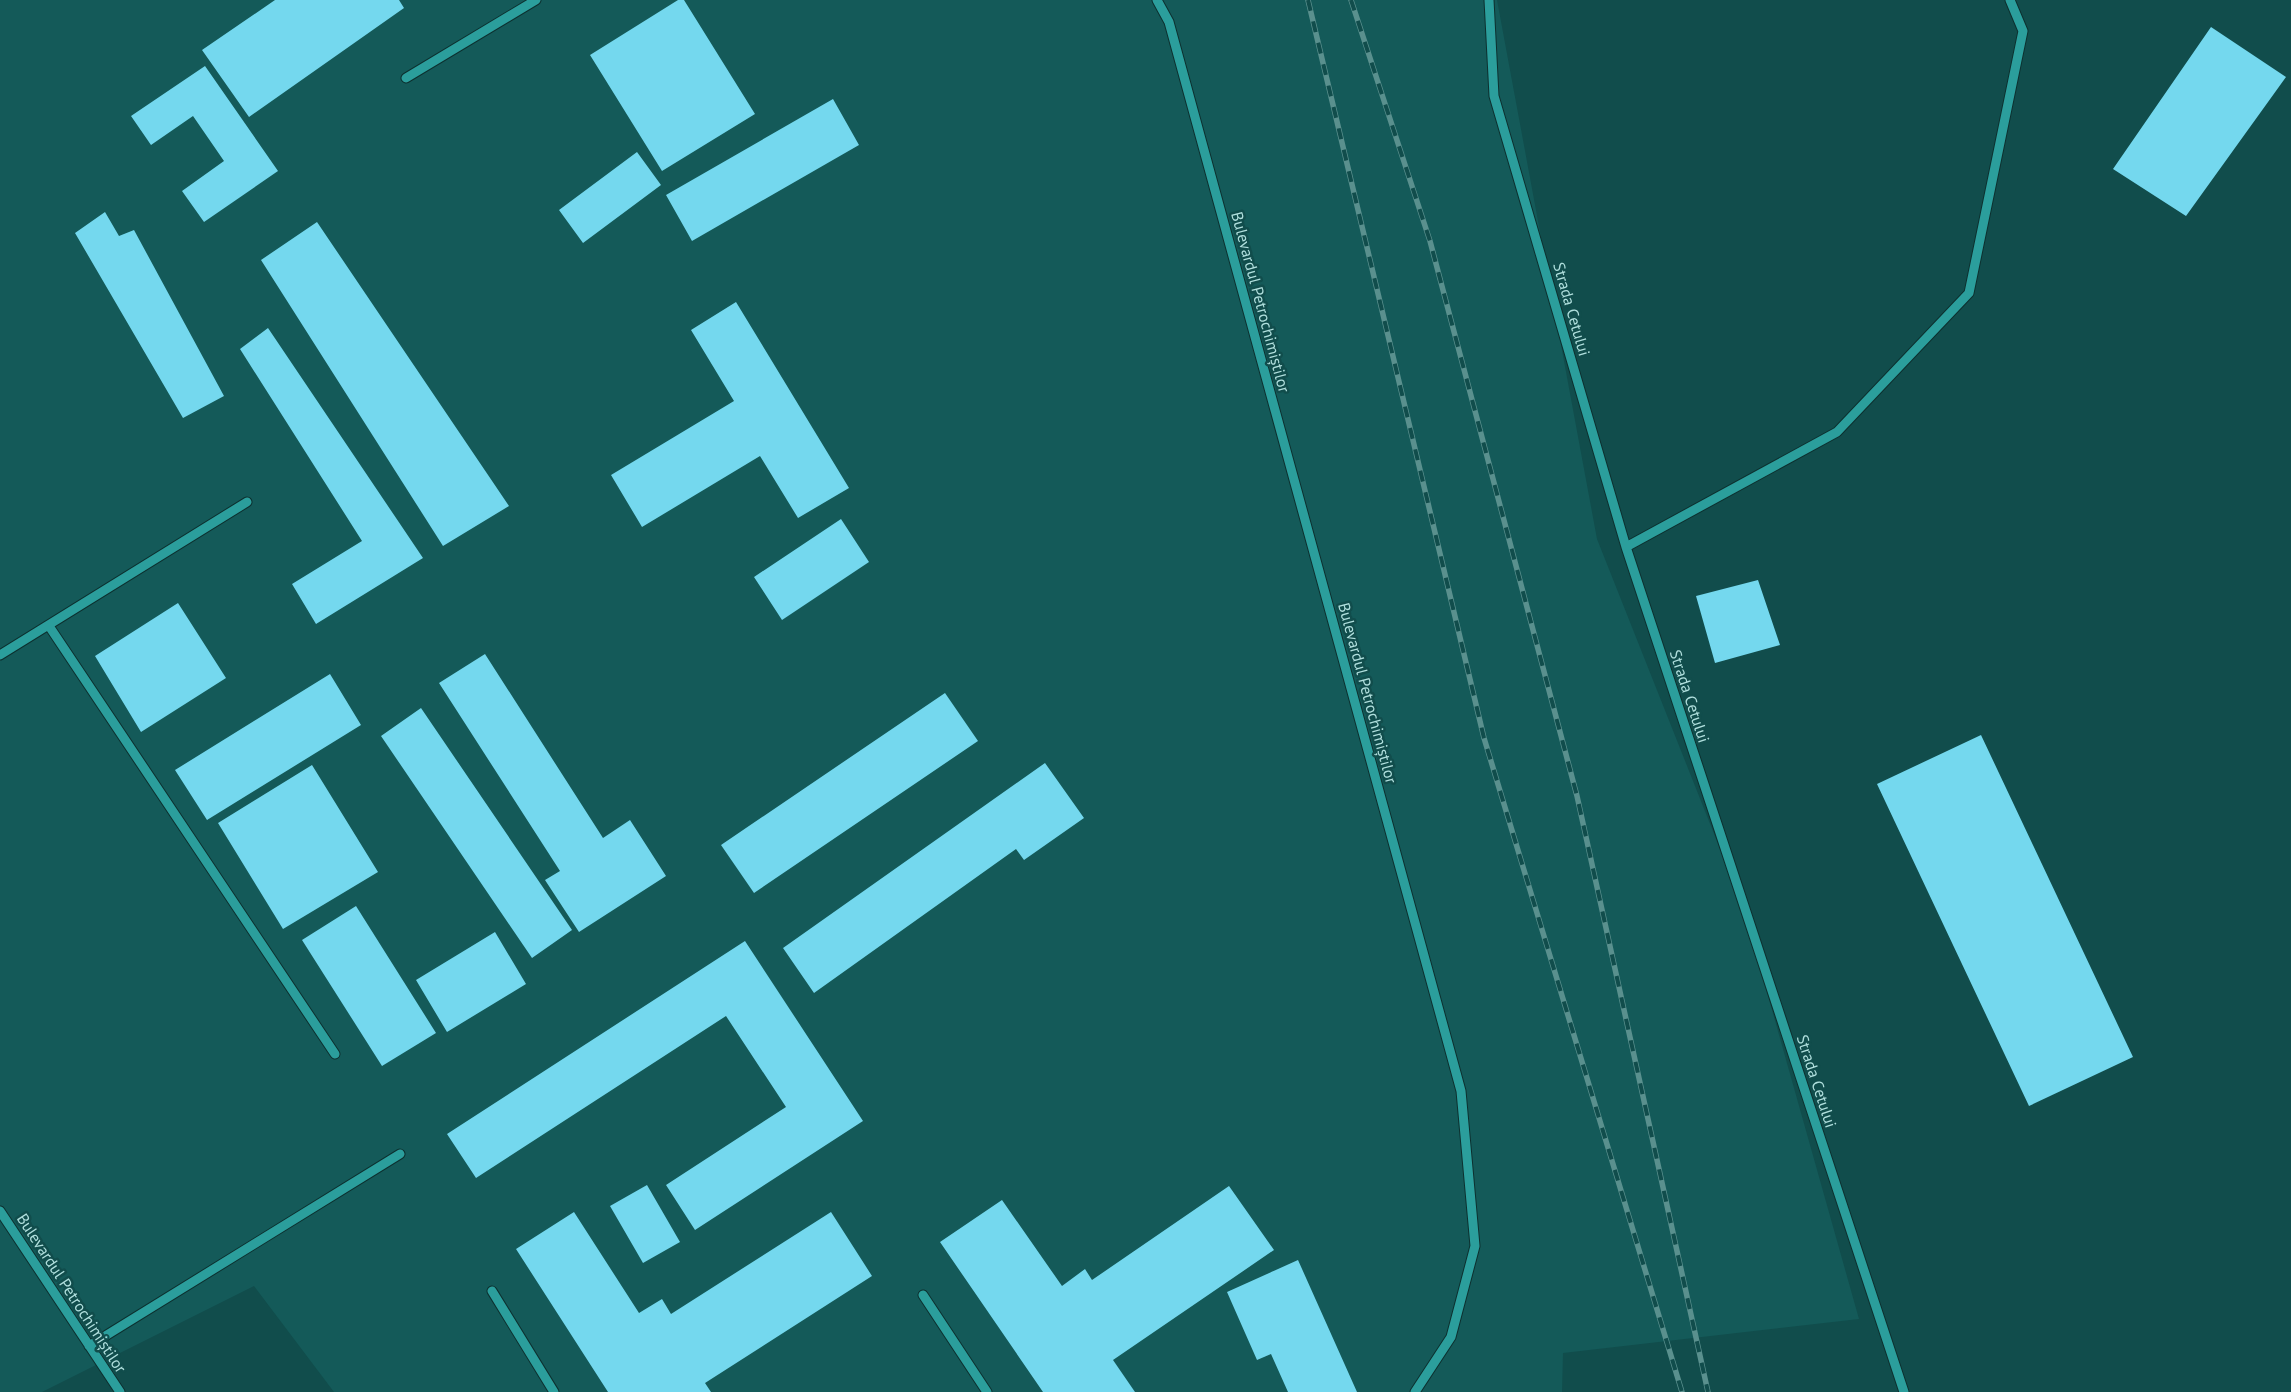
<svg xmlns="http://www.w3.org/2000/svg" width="2291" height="1392" viewBox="0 0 2291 1392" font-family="'PT Sans',sans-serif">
<rect width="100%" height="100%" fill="#114d4c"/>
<path fill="#145a59" d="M0 0H1497L1597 539 1743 907 1859 1319 1563 1353 1562 1392H334L254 1286 42 1392H0Z"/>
<path fill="#74d8ee" d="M275 0H399L404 8 249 117 202 50Z
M678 0H684L755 114 662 171 590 55Z
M2211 27 2286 77 2186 216 2113 169Z
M205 66 278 171 204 222 182 191 224 161 193 116 151 145 131 116Z
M833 99 859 145 692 241 666 195Z
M637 152 661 185 583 243 559 210Z
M105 212 119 236 134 230 224 396 183 418 75 233Z
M317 222 509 506 443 546 261 260Z
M736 302 849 488 798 518 760 456 642 527 611 475 734 401 691 330Z
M268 328 423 558 316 624 292 584 362 541 240 349Z
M841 519 869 562 782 620 754 577Z
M1758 580 1780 645 1715 663 1696 596Z
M178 603 226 678 141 732 95 656Z
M485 654 603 838 630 820 666 876 579 932 545 880 560 871 439 683Z
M330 674 361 725 207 820 175 770Z
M945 693 978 741 754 893 721 845Z
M421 708 572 930 532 958 381 736Z
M1981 735 2133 1057 2029 1106 1877 784Z
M1045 763 1084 818 1024 860 1016 849 814 993 783 948Z
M312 765 378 872 283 929 218 823Z
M356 906 436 1033 382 1066 302 940Z
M495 932 526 984 447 1032 416 980Z
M745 941 863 1121 695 1230 666 1185 786 1107 726 1016 476 1178 447 1134Z
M647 1185 680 1242 643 1263 610 1206Z
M1229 1186 1274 1250 1113 1360 1135 1392H1043L940 1242 1002 1200 1062 1286 1085 1269 1092 1280Z
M574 1212 639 1313 662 1299 671 1314 831 1212 872 1276 705 1383 711 1392H608L516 1249Z
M1298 1260 1357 1392H1288L1271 1354 1257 1360 1227 1292Z"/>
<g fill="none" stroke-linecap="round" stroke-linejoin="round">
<defs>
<path id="minor" d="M1157 0 1169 22 1461 1091 1475 1246 1451 1337 1415 1392
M1489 0 1494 96 1626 547 1904 1392
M406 78 536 0
M1626 547 1837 432 1969 293 2023 31 2010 0
M49 626 335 1054
M0 655 247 502
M0 1211 120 1392
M492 1291 554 1392
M923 1295 987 1392
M89 1346 400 1154"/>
</defs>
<use href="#minor" stroke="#0d302f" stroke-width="11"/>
<use href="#minor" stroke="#2b9e9c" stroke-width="9"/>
<defs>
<path id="rail" d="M1308 0 1484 738 1682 1392
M1351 0 1430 241 1577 796 1708 1392"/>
</defs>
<use href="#rail" stroke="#5a908e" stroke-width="5.5"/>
<use href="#rail" stroke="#114d4c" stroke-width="4" stroke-dasharray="11" stroke-linecap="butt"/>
</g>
<g text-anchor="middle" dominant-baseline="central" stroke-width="5" stroke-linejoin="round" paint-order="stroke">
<g font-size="16" fill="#b0dfdd" stroke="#114d4c">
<text transform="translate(1261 302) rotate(75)">Bulevardul Petrochimiștilor</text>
<text transform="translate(1572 309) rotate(74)">Strada Cetului</text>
<text transform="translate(1368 693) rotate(75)">Bulevardul Petrochimiștilor</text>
<text transform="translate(1690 696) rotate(72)">Strada Cetului</text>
<text transform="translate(1817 1081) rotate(72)">Strada Cetului</text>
<text transform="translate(72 1293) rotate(57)">Bulevardul Petrochimiștilor</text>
</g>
</g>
</svg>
